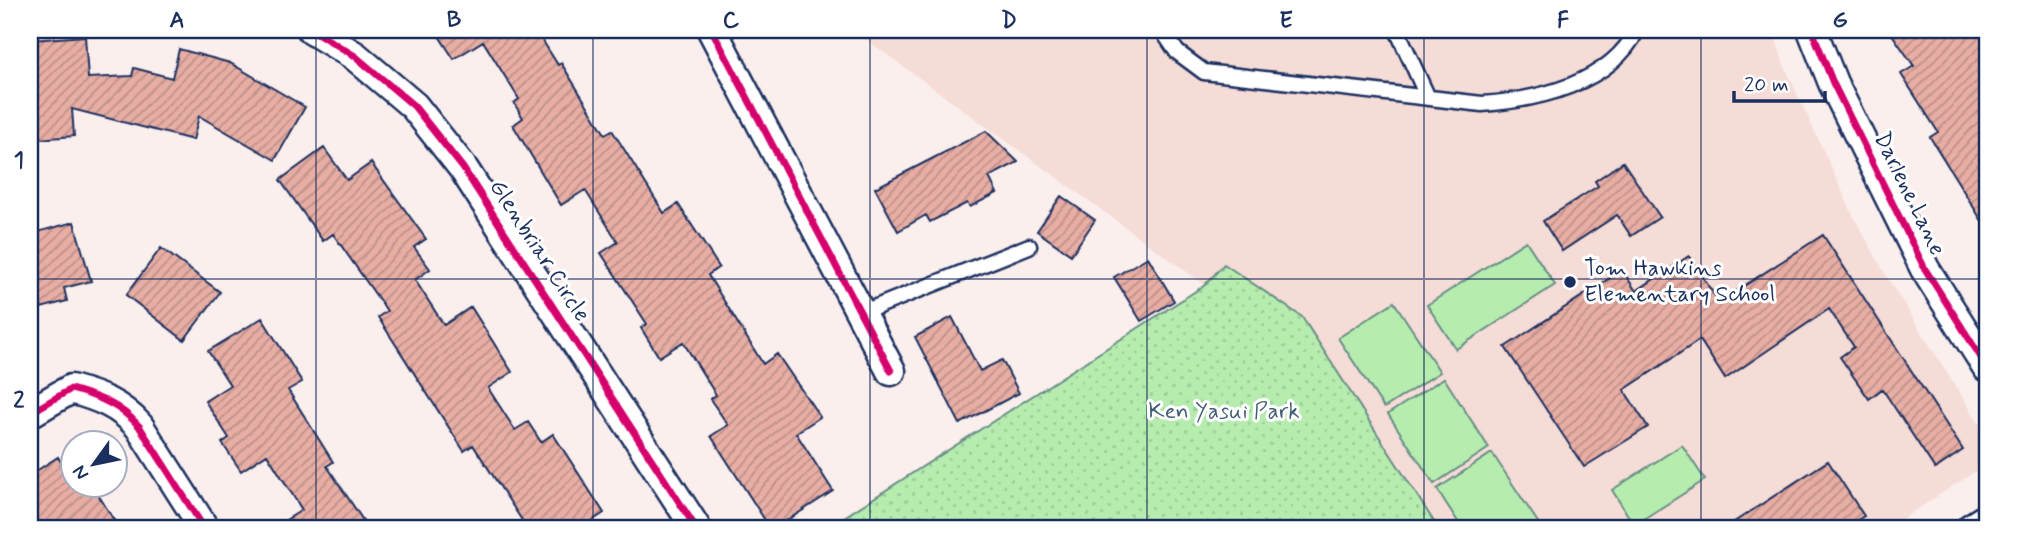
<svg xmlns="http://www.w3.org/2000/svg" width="2017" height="558" viewBox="0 0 2017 558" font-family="Mynerve,sans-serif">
<defs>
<pattern id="park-dots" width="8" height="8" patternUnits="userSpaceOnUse" patternTransform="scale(1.75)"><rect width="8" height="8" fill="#b6edaf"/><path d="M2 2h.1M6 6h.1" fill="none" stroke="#9ccc99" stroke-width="1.8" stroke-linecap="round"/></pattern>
<pattern id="building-hatch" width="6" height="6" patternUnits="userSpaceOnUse" patternTransform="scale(1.75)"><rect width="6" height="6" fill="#e8aea4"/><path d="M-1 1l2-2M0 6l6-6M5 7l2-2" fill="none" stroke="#bb8e89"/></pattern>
</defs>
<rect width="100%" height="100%" fill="#faefed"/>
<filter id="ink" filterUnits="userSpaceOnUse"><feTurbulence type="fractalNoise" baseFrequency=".0143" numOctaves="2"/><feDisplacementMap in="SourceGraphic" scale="14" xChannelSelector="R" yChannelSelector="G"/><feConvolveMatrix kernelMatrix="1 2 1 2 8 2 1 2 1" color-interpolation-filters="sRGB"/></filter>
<g filter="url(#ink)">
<path fill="#f5dcd7" d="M853 30H1773L1784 65 1853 215 1888 279 1984 431 1976 471 1888 528H1438L1302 317 1205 285Z"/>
<path fill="url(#park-dots)" stroke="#688e86" stroke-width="2" d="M1224 264 1302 317 1438 528H827L1205 285Z"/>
<path fill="#b6edaf" stroke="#688e86" stroke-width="2" d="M1526 241 1555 285 1456 349 1427 305Z
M1394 302 1440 372 1384 408 1338 338Z
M1444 378 1489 448 1434 484 1388 414Z
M1682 445 1705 480 1634 525 1612 490Z
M1492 453 1539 524 1532 528H1462L1437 489Z"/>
<path fill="url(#building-hatch)" stroke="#1b2f5e" stroke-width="2" d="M435 30H536L558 65 561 63 605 134 612 130 664 213 678 204 719 267 708 275 763 364 777 354 820 417 796 433 833 491 775 528H770L711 436 728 425 710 399 716 395 683 342 659 357 641 328 647 324 601 253 618 242 585 190 561 205 513 125 523 118 514 103 519 99 483 41 454 59Z
M1889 30H1987V229L1930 137 1938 132 1901 74 1914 66Z
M85 36 88 78 132 76 134 68 172 78 179 49 230 63 305 107 275 160 199 116 193 140 72 109 74 136 38 139 31 40Z
M986 131 1018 162 989 177 997 193 970 207 967 203 930 222 926 215 898 231 875 188Z
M324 148 347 180 371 163 426 239 414 247 430 269 415 280 444 325 471 307 512 372 488 388 515 430 528 422 541 442 553 434 604 513 581 528H527L473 445 464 451 378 317 387 311 333 234 323 241 280 180Z
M1623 162 1660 217 1631 236 1617 215 1562 251 1543 221 1598 186 1595 181Z
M1061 196 1095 220 1071 255 1037 231Z
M74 222 91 281 64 288 67 301 30 311V234Z
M1823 235 1963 450 1935 469 1885 393 1882 389 1869 399 1840 357 1854 347 1829 309 1725 379 1700 340 1624 390 1648 427 1584 467 1505 347 1622 270 1636 291 1689 256 1719 302Z
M161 248 220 292 184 340 126 295Z
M1148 257 1174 301 1141 321 1114 277Z
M952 317 980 371 1002 360 1019 393 960 424 915 337Z
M262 318 302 382 288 390 333 462 327 466 368 528H273L302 510 267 454 241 471 222 443 229 438 205 401 230 385 208 351Z
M58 457 74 485H92L119 528H30V475Z
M1828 461 1864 516 1845 528H1725Z"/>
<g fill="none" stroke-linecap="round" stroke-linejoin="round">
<defs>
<path id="lane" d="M1162 30 1177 52 1204 72 1482 104C1537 100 1610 84 1637 30
M1397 30 1428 98
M861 313 1029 246"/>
<path id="street" d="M312 30 355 56 414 106 463 168 696 528
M712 30 891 371
M1812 30 1833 83 1925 269 1987 367
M30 413 71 389C99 397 119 404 139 426L204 528
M1971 528 1987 518"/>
</defs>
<use href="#lane" stroke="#1b2f5e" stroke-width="19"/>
<use href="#street" stroke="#1b2f5e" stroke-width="33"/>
<use href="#lane" stroke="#fff" stroke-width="14"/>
<use href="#street" stroke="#fff" stroke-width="28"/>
<defs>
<path id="cycleway" d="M312 30 355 56 414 106 463 168 696 528
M712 30 891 371
M1812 30 1833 83 1925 269 1987 367
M30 413 71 389C99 397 119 404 139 426L204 528"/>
</defs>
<use href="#cycleway" stroke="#fff" stroke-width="11"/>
<use href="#cycleway" stroke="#d6006c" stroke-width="7"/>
</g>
</g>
<path fill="none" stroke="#1b2f5e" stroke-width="2" stroke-opacity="0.55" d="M316 30V528M593 30V528M870 30V528M1147 30V528M1424 30V528M1701 30V528M30 279H1987"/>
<circle fill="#1b2f5e" stroke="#fff" stroke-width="2.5" cx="1570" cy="282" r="7"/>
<g text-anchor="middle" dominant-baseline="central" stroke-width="6" stroke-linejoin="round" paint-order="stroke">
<g font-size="23" fill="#1b2f5e" stroke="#fff">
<text transform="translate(1909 194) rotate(64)">Darlene Lane</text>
<text transform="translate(539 251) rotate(57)">Glenbriar Circle</text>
</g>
<g font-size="23" fill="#1b2f5e" stroke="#fff" text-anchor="start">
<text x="1584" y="269">Tom Hawkins<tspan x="1584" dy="26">Elementary School</tspan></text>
</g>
<g font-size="23" fill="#425e72" stroke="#fff">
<text x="1224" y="412">Ken Yasui Park</text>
</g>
</g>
<rect width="2017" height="558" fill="none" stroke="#fff" stroke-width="77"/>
<g transform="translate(94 464) rotate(237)"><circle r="33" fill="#ffffff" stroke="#a4acbf" stroke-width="2"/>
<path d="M0-5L12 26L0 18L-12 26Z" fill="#1b2f5e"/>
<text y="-10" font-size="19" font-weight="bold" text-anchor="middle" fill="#1b2f5e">N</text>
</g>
<path d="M1734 91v10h91v-10" fill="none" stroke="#1b2f5e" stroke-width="3.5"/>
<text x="1744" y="91" font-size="21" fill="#1b2f5e" stroke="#ffffff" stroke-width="5" paint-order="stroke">20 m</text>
<rect x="38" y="38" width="1941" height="482" fill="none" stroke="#1b2f5e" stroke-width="2.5"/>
<g font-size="23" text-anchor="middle" font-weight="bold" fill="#1b2f5e">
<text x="177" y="27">A</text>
<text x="454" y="27">B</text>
<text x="731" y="27">C</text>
<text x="1009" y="27">D</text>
<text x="1286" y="27">E</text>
<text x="1563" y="27">F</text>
<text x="1840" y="27">G</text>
<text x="19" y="167">1</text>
<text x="19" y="407">2</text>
</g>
</svg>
